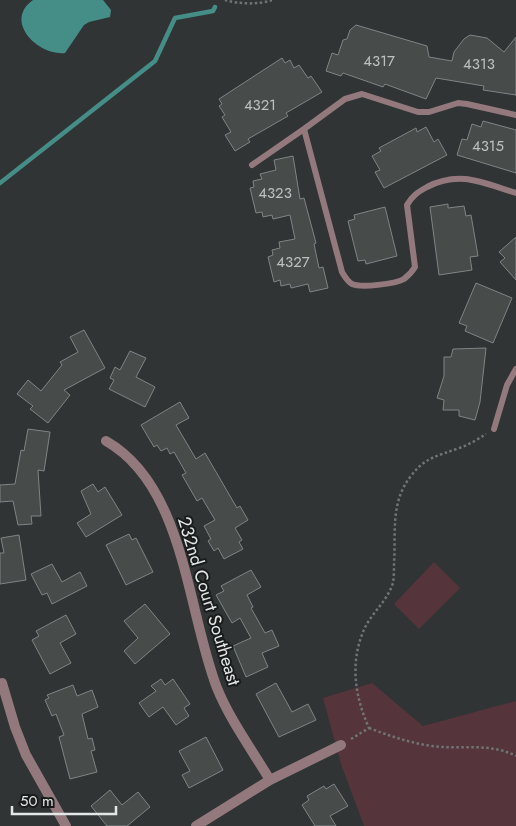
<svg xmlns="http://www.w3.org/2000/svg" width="516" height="826" viewBox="0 0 516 826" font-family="Jost,sans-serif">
<rect width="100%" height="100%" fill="#303434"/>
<path fill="#56343c" d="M434 562 460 588 419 629 394 604Z
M372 683 423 726 516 701V826H364L341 764 323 698Z"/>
<path fill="#458e88" d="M33 0H103L111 10 110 17 89 22 84 25 65 53C38 56 3 21 33 0Z"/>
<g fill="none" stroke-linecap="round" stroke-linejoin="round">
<path stroke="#458e88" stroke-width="4.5" d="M0 183 155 61 175 18 213 11 215 7"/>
</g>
<path fill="#474c4b" stroke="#7f8484" d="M356 25 427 46 429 57 452 61 454 52 464 39 470 35 487 38 504 52 516 37V95L483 90 484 86 436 78 426 99 385 84 383 87 343 73 341 76 326 71 332 53 338 55 343 40 347 39 350 30Z
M282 58 285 63 290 60 294 68 299 65 308 78 311 76 322 92 286 113 288 116 248 139 250 142 235 151 225 135 231 132 222 117 225 115 219 106 222 104 219 99Z
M483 121 516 130V173L457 155 462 139 467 140 472 124 481 127Z
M426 127 434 142 438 139 447 155 384 188 375 172 380 170 372 156 381 151 379 148 416 128 417 132Z
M293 156 300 199 304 198 316 243 314 244 319 268 323 267 328 288 310 292 308 284 291 288 290 284 281 286 280 280 274 282 268 257 273 255 272 250 280 248 279 242 295 239 290 215 273 219 272 215 263 217 262 212 256 213 250 188 254 187 253 181 262 179 260 174 276 170 274 160Z
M448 204V208L464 206 466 216 471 215 478 256 470 257 472 270 439 275 430 207Z
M385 207 397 256 366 264 365 260 358 261 348 221 355 219 354 215Z
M516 237V280L500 262 505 258 499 252Z
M476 283 512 298 493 343 465 331 467 326 459 323Z
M84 330 105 368 64 390 70 395 48 423 30 409 33 406 17 394 28 380 41 391 62 365 60 362 78 352 70 337Z
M486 348 480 402 475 420 459 416V410H443L444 400 437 398 444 376V357H451L453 349Z
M130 351 146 358 136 377 155 387 145 407 109 389 114 380 110 378 115 367 120 370Z
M180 402 189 418 176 425 196 459 205 453 237 508 240 506 248 520 235 528 242 540 239 542 243 549 224 559 218 548 214 551 208 541 211 539 204 526 215 520 202 498 197 501 182 475 186 473 174 452 170 454 167 448 161 451 157 445 154 447 141 425Z
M28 429 50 432 44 471 38 470 41 516H31L32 524 18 525 13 501 0 502V485L15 484 21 450 24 451Z
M93 484 98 492 105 487 122 515 86 537 77 523 91 514 81 491Z
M129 534 132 540 136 538 153 572 126 585 106 545Z
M19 535 26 580 0 584V553H4L1 538Z
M52 564 62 582 80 572 87 586 52 604 47 593 42 595 31 574Z
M251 570 261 587 247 595 253 607 251 608 265 633 272 630 279 646 262 653 268 667 246 677 233 646 251 638 240 618 232 623 216 595 224 591 221 586Z
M145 604 170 634 135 664 124 651 138 638 124 621Z
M66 615 76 634 60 643 71 663 50 674 32 640 39 636 36 631Z
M161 679 165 685 173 679 190 704 184 708 189 716 176 725 163 707 149 717 139 703 156 691 151 686Z
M276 683 292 712 308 704 316 720 279 737 256 694Z
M73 685 77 696 92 690 98 707 82 714 88 739 92 738 95 750 91 751 97 772 70 779 59 737 64 735 56 714 52 716 45 700 49 698 47 695Z
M206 737 223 770 189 788 182 775 190 771 179 751Z
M334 784 348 806 330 816 336 826H315L302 805 309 800 307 796 324 786 326 789Z
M110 790 122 805 138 792 150 807 127 826H107L91 806Z"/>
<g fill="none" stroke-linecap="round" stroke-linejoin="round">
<path stroke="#717474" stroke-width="2.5" stroke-dasharray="2.5 2.5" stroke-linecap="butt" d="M225 0C238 4 259 5 272 0
M369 728C390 736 410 743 432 746 461 750 489 742 516 756
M351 739 369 728C355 697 350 664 363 632 370 614 387 602 393 583 394 577 394 570 394 564 396 533 390 502 411 476 425 457 438 456 459 448 469 445 478 439 486 434"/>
<path stroke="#93797d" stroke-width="6" d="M516 115 467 104 458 103 429 112H418L362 94 345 99 304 129 342 272C345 277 347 281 352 284 361 288 395 284 404 279 408 276 412 272 415 267L407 205C412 196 418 192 427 187 460 170 483 183 516 193
M252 165 304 129
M494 429 507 385 516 369"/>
<path stroke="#93797d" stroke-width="10" d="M106 441C185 486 187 611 217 688 230 720 252 750 270 780
M2 683 15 727 26 755 66 826
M196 826 270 780 341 745"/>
</g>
<g text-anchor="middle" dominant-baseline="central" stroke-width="4" stroke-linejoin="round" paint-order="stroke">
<g font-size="15" fill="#bdc0c0">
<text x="379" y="61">4317</text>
<text x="479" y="64">4313</text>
<text x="260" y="105">4321</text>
<text x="488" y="146">4315</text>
<text x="275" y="193">4323</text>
<text x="293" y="262">4327</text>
</g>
<g font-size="18" fill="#e4e7e7" stroke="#191c1b">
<text transform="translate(209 601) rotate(73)">232nd Court Southeast</text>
</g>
</g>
<path d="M12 806v8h104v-8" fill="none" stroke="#e4e7e7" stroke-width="2.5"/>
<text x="20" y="806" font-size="15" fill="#e4e7e7" stroke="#191c1b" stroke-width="4" paint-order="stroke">50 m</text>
</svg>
